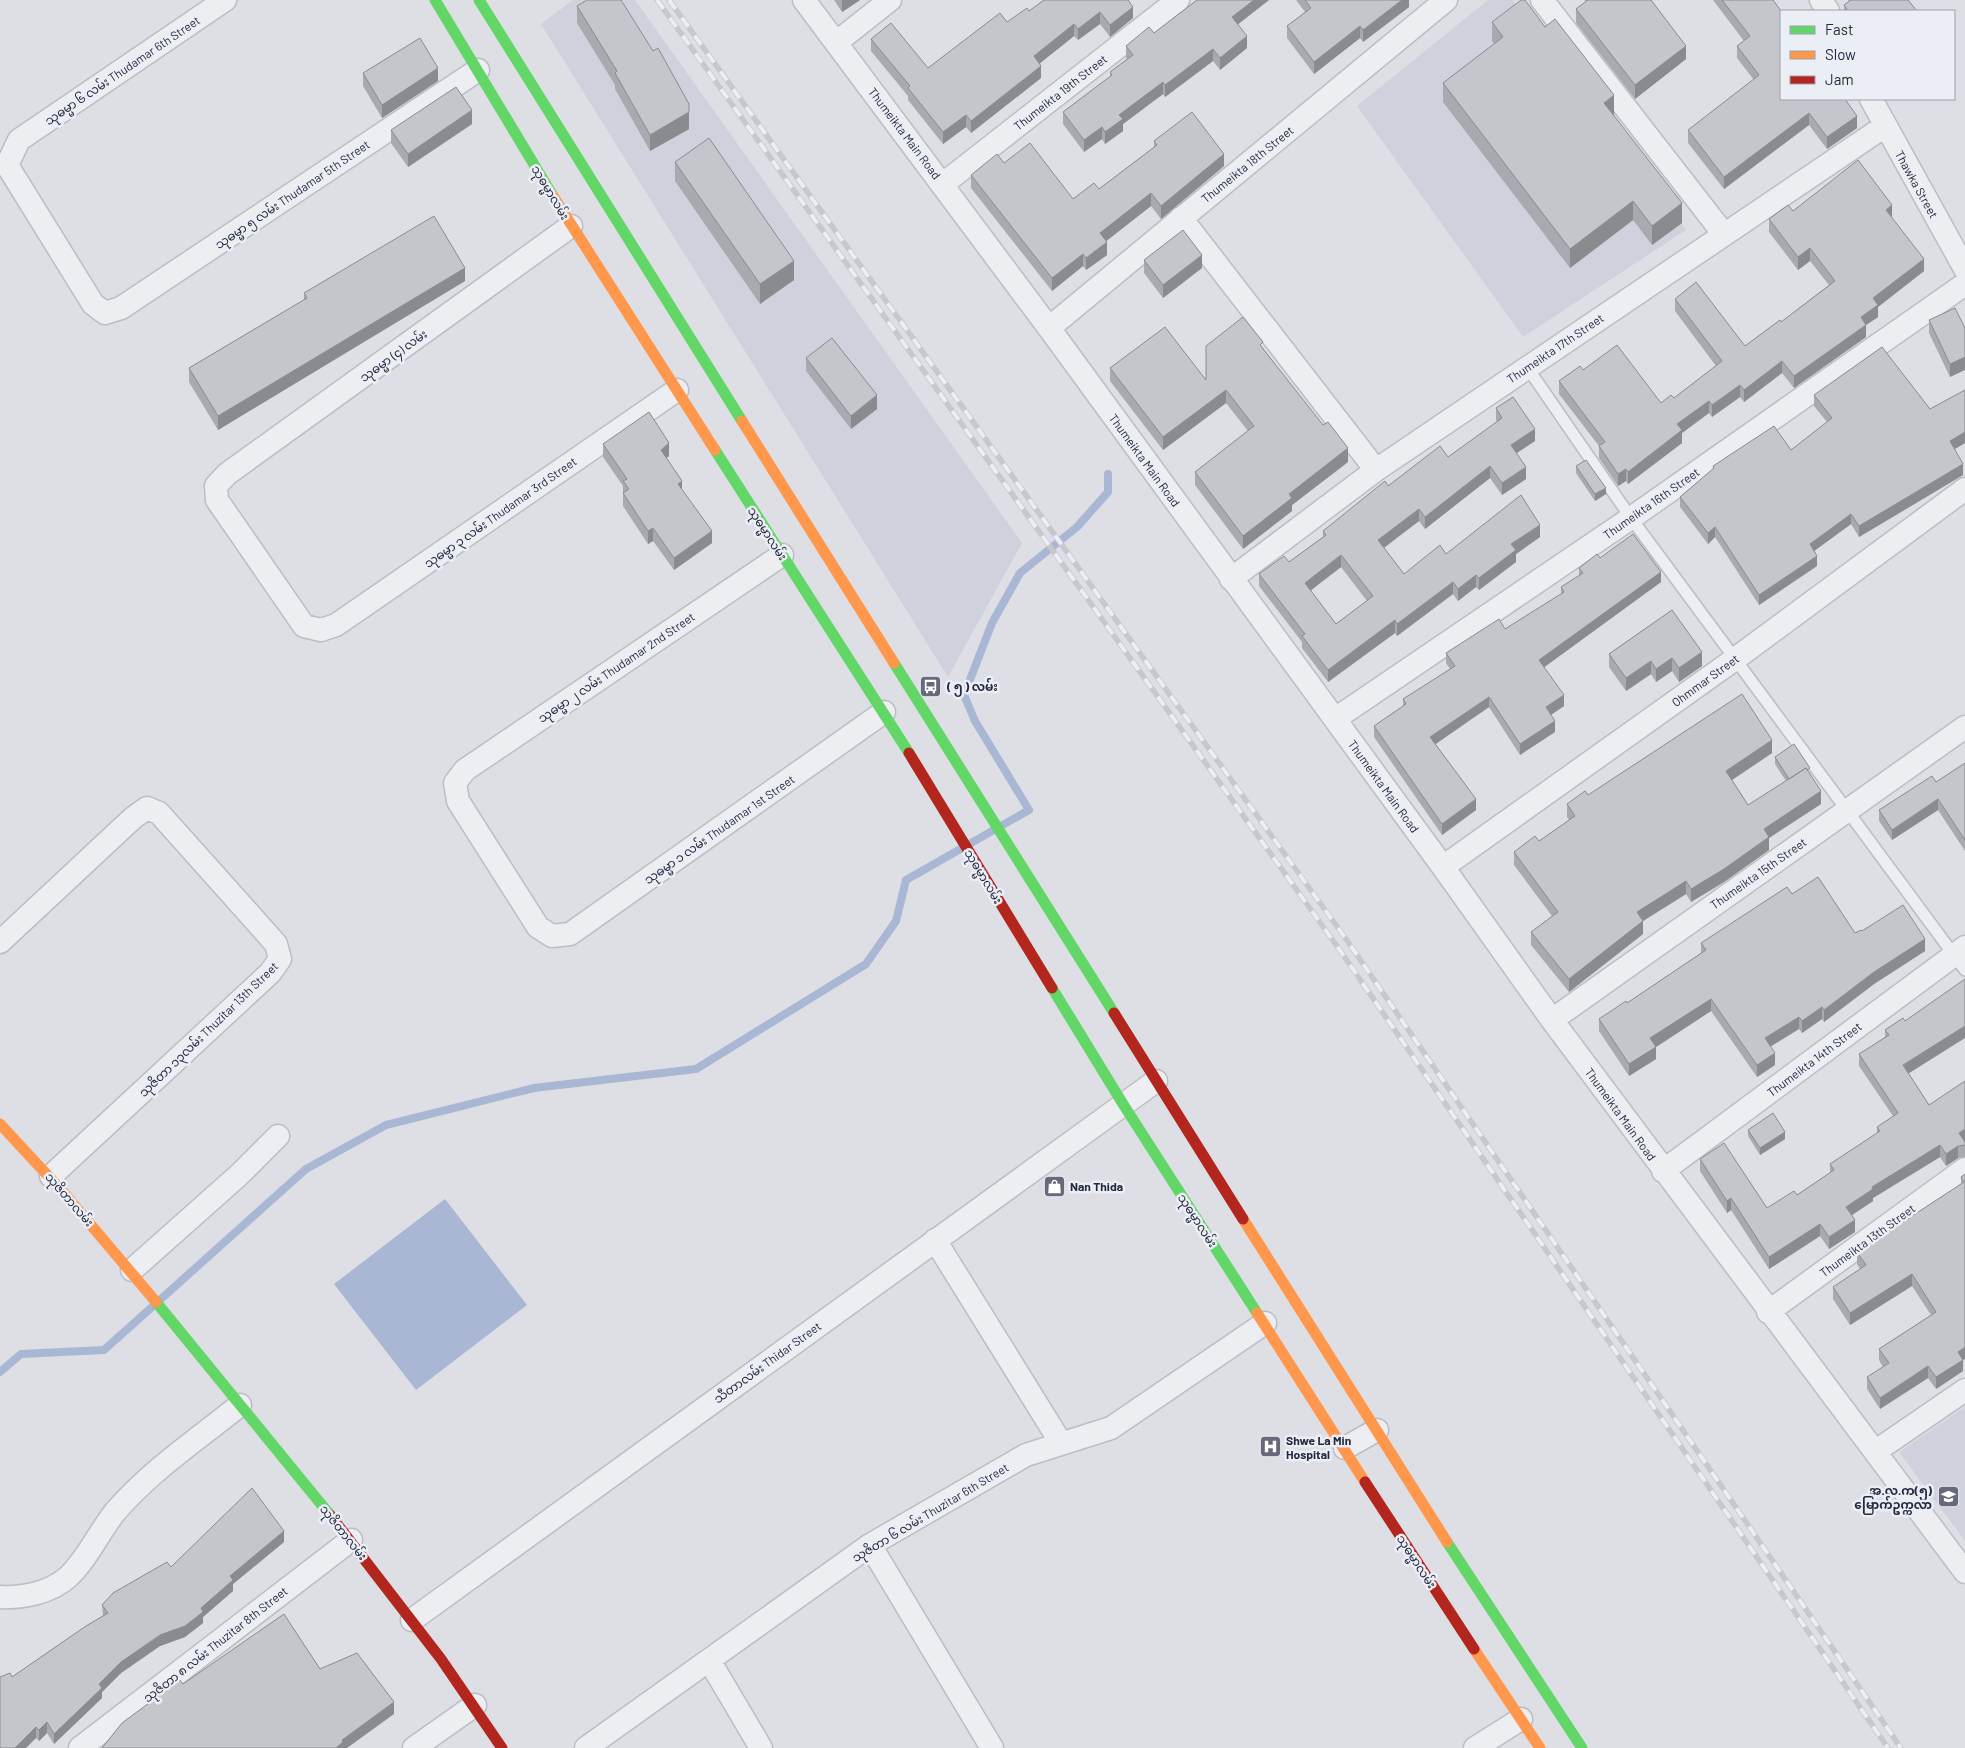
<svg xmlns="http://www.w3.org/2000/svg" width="1965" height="1748" viewBox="0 0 1965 1748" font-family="Barlow,'Noto Sans Myanmar',sans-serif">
<rect width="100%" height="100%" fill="#dedfe5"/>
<path fill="#cfd2dc" d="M573 0H635L1022 543 948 677 541 24Z
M1488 0H1512L1686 230 1523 337 1357 106Z
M1965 1407V1541L1899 1452Z"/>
<path fill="#a9b7d4" d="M445 1199 527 1305 416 1390 334 1284Z"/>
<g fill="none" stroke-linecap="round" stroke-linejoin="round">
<path stroke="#a9b7d4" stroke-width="8" d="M0 1372 21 1354 104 1350 306 1169 386 1125 534 1088 696 1069 866 964 896 921 906 880 1029 810 975 721 964 695 992 623 1020 573 1077 527 1108 492V474"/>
<defs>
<path id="lane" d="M1527 367 1631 518 1965 970"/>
<path id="street" d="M225 0 19 140 7 165 93 304 105 313 121 308 478 70
M804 0 1049 328 1443 867 1552 1020 1965 1572
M1542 0 1723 233
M1821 0 1828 11
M837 42 890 0
M1871 99 1965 269
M943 184 1178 0
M1181 218 1376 470
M571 226 227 474 216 486 217 500 304 626 321 630 336 625 677 390
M1049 328 1446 0
M782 555 465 770 455 783 458 801 538 927 552 936 570 934 884 712
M1231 579 1376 470 1885 126
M1335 719 1631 518 1965 284
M1443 867 1735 659 1965 489
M0 942 133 818 147 808 159 813 276 944 280 959 270 973 51 1176
M1552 1020 1965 727
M1663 1171 1965 947
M935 1240 1061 1443
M132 1270 240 1174 278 1136
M1768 1312 1965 1169
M1345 1448 1377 1430
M1876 1451 1965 1390
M870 1545 992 1748
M0 1597C23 1598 50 1593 68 1577 85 1562 100 1531 115 1512 150 1471 198 1439 240 1405
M412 1620 1156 1081
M709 1660 761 1748
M80 1748 351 1540
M414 1748 475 1705
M586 1748 870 1545 1026 1455 1111 1428 1265 1323
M1475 1748 1521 1719"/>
</defs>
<use href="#lane" stroke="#bcbdc3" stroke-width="14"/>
<use href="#street" stroke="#bcbdc3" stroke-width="25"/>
<use href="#lane" stroke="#edeef1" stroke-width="11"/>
<use href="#street" stroke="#edeef1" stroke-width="22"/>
<path stroke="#63d668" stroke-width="11" d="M435 0 553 196
M479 0 742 421
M715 450 909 753
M894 663 1114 1013
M1052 988 1123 1104 1257 1313
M156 1302 330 1515
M1447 1542 1582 1748"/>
<path stroke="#ff974d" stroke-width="11" d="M553 196 715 450
M742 421 894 663
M0 1124 63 1192 156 1302
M1243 1219 1447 1542
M1257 1313 1365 1482
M1474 1649 1540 1748"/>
<path stroke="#b3261e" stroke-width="11" d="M909 753 1052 988
M1114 1013 1243 1219
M1365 1482 1474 1649
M330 1515 441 1659 502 1748"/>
<defs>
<path id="rail" d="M657 0 1337 946 1888 1748
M669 0 1346 939 1901 1748"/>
</defs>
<use href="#rail" stroke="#c7c8cc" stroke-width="5.5"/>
<use href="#rail" stroke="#ebeef5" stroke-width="4" stroke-dasharray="11" stroke-linecap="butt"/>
</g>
<path fill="#a9aaaf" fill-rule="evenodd" d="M834 0H860L842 12Z
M1044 0 1133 18 1110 37 1100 24 1078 40 1074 36 1039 64 1041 78 971 133 966 127 943 144 908 100V96L871 51V39L928 68 1007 22 1029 11Z
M1197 0H1269L1238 24 1247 48 1220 70 1213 61 1165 97 1163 94 1123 124V131L1105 144 1102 139 1084 152 1063 124V112L1110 77V72L1127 59 1126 58V46L1154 33Z
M1296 0H1409V7L1363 42 1360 38 1314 74 1287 38V26L1305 12Z
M1584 0H1651L1686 59 1635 99 1576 23V9L1586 2Z
M1713 0H1773L1857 128 1827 149 1809 125 1724 189 1688 143V130L1754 80 1737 58V46L1744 41Z
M1848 0H1908L1917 11H1844V5L1849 2Z
M577 6 689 129 650 151 615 89V85L577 23Z
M1492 22 1545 27 1614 115 1682 223 1652 245 1633 220 1570 268 1443 102V83L1494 44 1492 41Z
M363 73 438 81 382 118 363 86Z
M472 124 408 167 391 143V130Z
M1154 141 1224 166 1161 219 1151 206 1106 241 1107 255 1086 270 1083 266 1052 291 971 188V175L1004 163 1073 199 1099 189 1154 147Z
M675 162 794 280 760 304 675 181Z
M1793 211 1892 218 1924 271 1878 307V317L1866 325V337L1794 388 1782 373 1744 402 1740 397 1712 417 1709 413 1682 433V443L1628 484 1626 481 1618 486 1599 458V446L1559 394V381L1583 370 1661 403 1674 398 1716 366 1675 311V299L1745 346 1781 322 1829 285 1810 261 1798 270 1769 232V219Z
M1144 260 1202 268 1163 298 1144 273Z
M465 281 218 430 189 382V368L304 300V293Z
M1929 320 1965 328 1950 377 1929 333Z
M1263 348 1348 462 1292 505V511L1243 549 1195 485V472L1248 431 1226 403 1163 450 1110 381V368L1206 380Z
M806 358 877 409 851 429 806 371Z
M1965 390V443L1954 449 1963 475 1859 537 1851 524 1814 551 1817 566 1759 605 1715 537 1708 544 1680 507V497L1713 469V466L1791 450 1827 422 1814 406V395L1930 409Z
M1496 408 1535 441 1516 453 1526 479 1502 495 1490 478 1425 529 1419 521 1384 548 1404 574 1446 554 1540 537 1516 554V562L1479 590 1476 587 1458 601 1453 594 1397 636 1395 633 1328 682 1302 648V642L1259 586V574L1289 562 1323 537V531L1388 486 1448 457 1497 422 1496 420ZM1341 567 1367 601 1336 624 1310 590Z
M603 444 669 456 666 458 682 490 712 543 674 570 653 541 648 544 623 506V486L603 457Z
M1576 466 1606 494 1595 501 1576 473Z
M1600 558 1661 582 1544 667 1564 706 1551 715 1555 732 1520 755 1489 707 1435 744 1476 810 1442 835 1374 737V726L1403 707V699L1450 669 1446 663V653L1505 629 1561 594V587L1579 576V568Z
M1672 610 1702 666 1679 682 1672 671 1656 682 1651 674 1626 691 1609 667V654Z
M1772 753 1732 780 1748 805 1786 781 1775 764V757L1810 774 1821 804 1769 838V850L1724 882 1691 902 1686 894 1643 921V934L1569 992 1531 945V932L1552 916 1514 865V852L1539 841 1569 820 1567 817V804L1588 795Z
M1965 763V851L1938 810 1892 840 1879 821V810L1936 782Z
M1792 894 1855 933 1862 931 1925 951 1874 984 1824 1022 1822 1019 1802 1033 1799 1029 1770 1046 1775 1065 1757 1077 1711 1011 1656 1047V1059L1629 1076 1599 1031V1019L1627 1003 1701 953V943Z
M1903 1018 1909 1074 1929 1105 1965 1141V1157L1958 1158 1946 1166 1940 1157 1873 1198V1201L1852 1215 1855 1232 1829 1249 1820 1236 1769 1269 1731 1210 1727 1213 1700 1171V1159L1767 1208 1797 1195 1830 1173V1164L1877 1133V1127L1893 1116 1859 1066V1054L1885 1037V1030Z
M1748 1130 1785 1139 1760 1155 1748 1136Z
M1965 1174 1963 1371 1936 1389 1928 1378 1880 1409 1867 1389V1377L1883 1367 1879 1360V1349L1931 1315 1912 1286 1850 1325 1833 1299V1287L1860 1269 1857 1264V1252L1961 1184V1177Z
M284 1542 233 1584V1591L203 1617V1623L185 1637 160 1646 121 1673 102 1692V1698L54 1744 47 1733 39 1741 36 1738 12 1677 103 1616 102 1605 171 1567Z"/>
<path fill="#898b8f" d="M842 0H860L842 12Z
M1254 0H1269L1232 29V17Z
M1402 0H1409V7L1363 42V30Z
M1133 7V18L1110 37V25Z
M1100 12V24L1078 40V29Z
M1074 24V36L1034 68V56Z
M1360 26V38L1314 74V62Z
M1247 36V48L1220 70V58Z
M1686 46V59L1635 99V85Z
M1213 49V61L1165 97V85Z
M1041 66V78L971 133V121Z
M438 68V81L382 118V105Z
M1163 82V94L1123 124V131L1105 144V132L1119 115Z
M1614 95V115L1604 123V103Z
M472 110V124L408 167V154Z
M689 112V129L650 151V135Z
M1809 113V125L1724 189V177Z
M966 115V127L943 144V132Z
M1857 116V128L1827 149V137Z
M1102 127V139L1084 152V140Z
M1224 154V166L1161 219V206Z
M1151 193V206L1100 246V233Z
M1633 201V220L1570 268V249Z
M1682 203V223L1652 245V226Z
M1892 205V218L1886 210Z
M1107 242V255L1086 270V258Z
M1810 248V261L1798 270V257Z
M1083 254V266L1052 291V278Z
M1202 255V268L1163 298V285Z
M1924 259V271L1878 307V317L1866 325V337L1794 388V376L1861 317 1873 298Z
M794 261V280L760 304V284Z
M465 268V281L218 430V416Z
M1965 357V370L1950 377V364Z
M1782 361V373L1744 402V390Z
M1740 385V397L1712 417V405Z
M1226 390V403L1163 450V437Z
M877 395V409L851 429V416Z
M1709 401V413L1682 433V443L1628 484V472L1677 424Z
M1535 429V441L1511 457V445Z
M1965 432V443L1950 452V441Z
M669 443V456L661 463V450Z
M1348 448V462L1292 505V511L1243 549V536L1289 494Z
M1963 464V475L1859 537V526Z
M1490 466V478L1425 529V517Z
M1526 467V479L1502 495V483Z
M1626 469V481L1618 486V474Z
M682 481V494L678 484Z
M1606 488V494L1595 501V494Z
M1419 509V521L1378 552V540Z
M1851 514V524L1810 554V544Z
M1540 525V537L1516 554V562L1479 590V578L1511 544Z
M1715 527V537L1708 544V533Z
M653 528V541L648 544V531Z
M712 531V543L674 570V558Z
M1341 555V567L1305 595V583Z
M1817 556V566L1759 605V595Z
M1661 572V582L1539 671V660Z
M1476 575V587L1458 601V589Z
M1453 582V594L1397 636V624Z
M1395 620V633L1328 682V670Z
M1702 652V666L1679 682V668Z
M1672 658V671L1656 682V669Z
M1651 661V674L1626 691V678Z
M1564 695V706L1546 718V707Z
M1489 697V707L1430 748V737Z
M1555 721V732L1520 755V744Z
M1772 740V753L1726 784V771Z
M1821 791V804L1769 838V850L1724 882 1691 902V889L1764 829Z
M1476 799V810L1442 835V824Z
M1938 799V810L1892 840V830Z
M1686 881V894L1643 921V934L1569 992V979L1637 912Z
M1925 939V951L1874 984 1824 1022V1010L1874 972Z
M1711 999V1011L1656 1047V1059L1629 1076V1064L1650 1038Z
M1822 1007V1019L1802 1033V1021Z
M1799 1017V1029L1765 1050V1038Z
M1965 1026V1038L1903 1077V1065Z
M1775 1053V1065L1757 1077V1065Z
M1965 1129V1141L1959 1145V1133Z
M1785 1132V1139L1760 1155V1148Z
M1940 1145V1157L1873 1198V1201L1846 1219V1207L1872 1187Z
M1958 1146V1158L1946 1166V1154Z
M1731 1198V1210L1727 1213V1201Z
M1855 1220V1232L1829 1249V1237Z
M1820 1224V1236L1769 1269V1257Z
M1912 1274V1286L1850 1325V1313Z
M1965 1347V1359L1963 1360V1371L1936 1389V1377L1958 1352Z
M1928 1366V1378L1880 1409V1398Z
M284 1531V1542L233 1584V1591L203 1617V1623L185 1637 160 1646 121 1673 102 1692V1698L54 1744V1734L99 1684 121 1662 201 1608 230 1576Z
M394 1702V1714L347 1748H336L342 1740Z
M47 1722V1733L39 1741V1730Z
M36 1727V1738L26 1748H15Z"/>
<path fill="#c4c6cc" stroke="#898b8f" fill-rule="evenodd" d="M587 0H621L653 51 658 48 689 104V112L650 135 615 73 617 71 577 6Z
M1044 0H1128L1133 7 1110 25 1100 12 1078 29 1074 24 1034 56 1041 66 971 121 966 115 943 132 908 88 910 86 871 39 891 23 928 68 1000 13 1007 22 1027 8 1029 11Z
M1197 0H1254L1232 17 1247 36 1220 58 1213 49 1165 85 1163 82 1119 115 1123 119 1105 132 1102 127 1084 140 1063 112 1112 75 1110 72 1133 55 1126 46 1149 27 1154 33Z
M1305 0H1402L1363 30 1360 26 1314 62 1287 26 1311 8Z
M1521 0H1525L1545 27 1555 19 1614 95 1604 103 1682 203 1652 226 1633 201 1570 249 1443 83 1503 37 1492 22Z
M1588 0H1651L1686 46 1635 85 1576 9Z
M1722 0H1773L1781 11V99H1845L1857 116 1827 137 1809 113 1724 177 1688 130 1759 75 1737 46 1750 36Z
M1851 0H1908L1917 11H1848L1844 5Z
M420 38 438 68 382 105 363 73Z
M456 87 472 110 408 154 391 130Z
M1192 112 1224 154 1161 206 1151 193 1100 233 1107 242 1086 258 1083 254 1052 278 971 175 997 154 1004 163 1030 143 1073 199 1094 183 1099 189 1157 145 1154 141Z
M709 138 794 261 760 284 675 162Z
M1858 160 1892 205 1886 210 1924 259 1873 298 1878 305 1861 317 1866 325 1794 376 1782 361 1744 390 1740 385 1712 405 1709 401 1677 424 1682 430 1628 472 1626 469 1618 474 1599 446 1605 442 1559 381 1580 366 1583 370 1617 345 1661 403 1671 395 1674 398 1722 361 1675 299 1696 282 1745 346 1780 320 1781 322 1835 281 1810 248 1798 257 1769 219 1788 205 1793 211Z
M434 216 465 268 218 416 189 368 307 298 304 293Z
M1183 230 1202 255 1163 285 1144 260Z
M1955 308 1965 328V357L1950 364 1929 320Z
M1243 317 1263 342 1260 345 1323 425 1328 422 1348 448 1289 494 1292 498 1243 536 1195 472 1254 426 1226 390 1163 437 1110 368 1165 327 1206 380V346Z
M832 338 877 395 851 416 806 358Z
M1882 347 1930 409 1965 390V432L1950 441 1963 464 1859 526 1851 514 1810 544 1817 556 1759 595 1715 527 1708 533 1680 497 1714 468 1713 466 1774 426 1791 450 1832 418 1814 395Z
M1513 397 1535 429 1511 445 1526 467 1502 483 1490 466 1425 517 1419 509 1378 540 1404 574 1440 545 1446 554 1521 495 1540 525 1511 544 1516 550 1479 578 1476 575 1458 589 1453 582 1397 624 1395 620 1328 670 1302 636 1305 634 1259 574 1284 556 1289 562 1326 535 1323 531 1385 481 1388 486 1440 446 1448 457 1502 418 1496 408ZM1341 555 1373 596 1336 624 1305 583Z
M649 412 669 443 661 450 682 481 678 484 712 531 674 558 653 528 648 531 623 493 629 489 623 481 627 479 603 444Z
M1586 460 1606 488 1595 494 1576 466Z
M1633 534 1661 572 1539 660 1564 695 1546 707 1555 721 1520 744 1489 697 1430 737 1476 799 1442 824 1374 726 1406 704 1403 699 1455 666 1446 653 1499 619 1505 629 1564 592 1561 587 1583 573 1579 568 1597 554 1600 558Z
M1672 610 1702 652 1679 668 1672 658 1656 669 1651 661 1626 678 1609 654Z
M1742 694 1772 740 1726 771 1748 805 1806 768 1821 791 1764 829 1769 837 1724 869 1691 889 1686 881 1637 912 1643 921 1569 979 1531 932 1558 912 1514 852 1535 836 1539 841 1575 816 1567 804 1585 791 1588 795Z
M1794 744 1810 768 1807 770 1806 768 1789 779 1775 757Z
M1965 763V840L1938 799 1892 830 1879 810 1932 776 1936 782Z
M1818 877 1855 933 1861 930 1862 931 1903 905 1925 939 1874 972 1824 1010 1822 1007 1802 1021 1799 1017 1765 1038 1775 1053 1757 1065 1711 999 1650 1038 1656 1047 1629 1064 1599 1019 1626 1001 1627 1003 1706 950 1701 943 1787 887 1792 894Z
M1965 979V1026L1903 1065 1929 1105 1965 1081V1129L1959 1133 1965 1142V1145L1958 1146 1946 1154 1940 1145 1872 1187 1873 1189 1846 1207 1855 1220 1829 1237 1820 1224 1769 1257 1731 1198 1727 1201 1700 1159 1724 1143 1767 1208 1794 1191 1797 1195 1834 1170 1830 1164 1880 1131 1877 1127 1898 1113 1859 1054 1889 1035 1885 1030 1903 1018 1905 1021Z
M1773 1113 1785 1132 1760 1148 1748 1130Z
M1965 1174V1347L1958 1352 1963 1360 1936 1377 1928 1366 1880 1398 1867 1377 1889 1363 1879 1349 1936 1312 1912 1274 1850 1313 1833 1287 1866 1265 1857 1252 1964 1182 1961 1177Z
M252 1488 284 1531 230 1576 233 1580 201 1608 203 1612 185 1626 160 1635 121 1662 99 1684 102 1688 54 1734 47 1722 39 1730 36 1727 15 1748H0V1677L10 1673 12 1677 86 1626 108 1613 102 1605 113 1593 167 1562 171 1567Z
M284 1614 320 1669 357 1653 394 1702 342 1740 343 1742 336 1748H102L122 1723 180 1680 183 1684Z"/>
<defs>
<symbol id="bus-square" viewBox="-11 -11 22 22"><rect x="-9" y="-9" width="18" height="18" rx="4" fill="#656979" stroke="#ebeef5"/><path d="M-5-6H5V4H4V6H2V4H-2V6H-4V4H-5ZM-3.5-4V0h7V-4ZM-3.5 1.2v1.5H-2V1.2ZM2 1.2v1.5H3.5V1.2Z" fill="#fff"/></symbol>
<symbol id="shop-square" viewBox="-11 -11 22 22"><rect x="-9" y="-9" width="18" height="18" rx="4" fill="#656979" stroke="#ebeef5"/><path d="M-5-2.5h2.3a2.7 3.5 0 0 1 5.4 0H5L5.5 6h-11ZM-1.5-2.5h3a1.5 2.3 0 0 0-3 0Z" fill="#fff"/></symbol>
<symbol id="hospital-square" viewBox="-11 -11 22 22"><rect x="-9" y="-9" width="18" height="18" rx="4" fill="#656979" stroke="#ebeef5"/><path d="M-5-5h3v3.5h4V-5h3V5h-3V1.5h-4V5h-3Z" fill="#fff"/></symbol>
<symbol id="school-square" viewBox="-11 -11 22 22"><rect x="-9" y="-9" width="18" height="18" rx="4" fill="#656979" stroke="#ebeef5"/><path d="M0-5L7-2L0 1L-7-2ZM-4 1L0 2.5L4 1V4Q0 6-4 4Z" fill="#fff"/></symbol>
</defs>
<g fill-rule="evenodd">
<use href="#bus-square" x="918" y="674" width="25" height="25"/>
<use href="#shop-square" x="1042" y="1174" width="25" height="25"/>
<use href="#hospital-square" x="1258" y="1434" width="25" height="25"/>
<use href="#school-square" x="1936" y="1484" width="25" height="25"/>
</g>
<g text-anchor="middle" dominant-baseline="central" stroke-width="5" stroke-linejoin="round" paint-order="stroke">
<g font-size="12" fill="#242a3f" stroke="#ebeef5">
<text transform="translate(122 70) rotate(-34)">သုဓမ္မာ ၆ လမ်း Thudamar 6th Street</text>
<text transform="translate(1060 92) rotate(-38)">Thumeikta 19th Street</text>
<text transform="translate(905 133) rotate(53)">Thumeikta Main Road</text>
<text transform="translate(1247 164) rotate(-39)">Thumeikta 18th Street</text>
<text transform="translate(1917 184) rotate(61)">Thawka Street</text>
<text transform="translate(551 192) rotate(59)">သုဓမ္မာလမ်း</text>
<text transform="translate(292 194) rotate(-34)">သုဓမ္မာ ၅ လမ်း Thudamar 5th Street</text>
<text transform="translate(1555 348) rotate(-34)">Thumeikta 17th Street</text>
<text transform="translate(393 355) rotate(-36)">သုဓမ္မာ (၄) လမ်း</text>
<text transform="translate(1145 460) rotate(54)">Thumeikta Main Road</text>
<text transform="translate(1651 503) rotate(-35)">Thumeikta 16th Street</text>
<text transform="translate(500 512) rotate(-35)">သုဓမ္မာ ၃ လမ်း Thudamar 3rd Street</text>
<text transform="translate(768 533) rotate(57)">သုဓမ္မာလမ်း</text>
<text transform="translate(616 667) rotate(-34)">သုဓမ္မာ ၂ လမ်း Thudamar 2nd Street</text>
<text transform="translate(1705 680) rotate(-36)">Ohmmar Street</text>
<text transform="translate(1384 786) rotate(54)">Thumeikta Main Road</text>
<text transform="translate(719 829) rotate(-35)">သုဓမ္မာ ၁ လမ်း Thudamar 1st Street</text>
<text transform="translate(1758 873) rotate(-35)">Thumeikta 15th Street</text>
<text transform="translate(984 876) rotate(59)">သုဓမ္မာလမ်း</text>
<text transform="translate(208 1029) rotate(-44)">သုဇိတာ ၁၃လမ်း Thuzitar 13th Street</text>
<text transform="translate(1814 1059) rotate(-37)">Thumeikta 14th Street</text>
<text transform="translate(1621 1114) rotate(54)">Thumeikta Main Road</text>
<text transform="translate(70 1199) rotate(49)">သုဇိတာလမ်း</text>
<text transform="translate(1198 1220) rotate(57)">သုဓမ္မာလမ်း</text>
<text transform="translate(1867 1240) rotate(-36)">Thumeikta 13th Street</text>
<text transform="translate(767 1362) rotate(-36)">သီတာလမ်း Thidar Street</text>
<text transform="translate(930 1512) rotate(-31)">သုဇိတာ ၆ လမ်း Thuzitar 6th Street</text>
<text transform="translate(344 1532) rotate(51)">သုဇိတာလမ်း</text>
<text transform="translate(1417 1561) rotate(57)">သုဓမ္မာလမ်း</text>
<text transform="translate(215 1644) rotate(-38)">သုဇိတာ ၈ လမ်း Thuzitar 8th Street</text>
</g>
<g font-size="12" font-weight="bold" fill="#242a3f" stroke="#ebeef5" text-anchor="start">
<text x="947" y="686">( ၅ ) လမ်း</text>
<text x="1070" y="1186">Nan Thida</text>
<text x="1286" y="1440">Shwe La Min<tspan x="1286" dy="14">Hospital</tspan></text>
<text x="1932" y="1490" text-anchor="end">အ.လ.က(၅)<tspan x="1932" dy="14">မြောက်ဥက္ကလာ</tspan></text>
</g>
</g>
<rect x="1780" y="10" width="175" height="90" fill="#ebeef5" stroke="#9ba0ac"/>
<rect x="1790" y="26" width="25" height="8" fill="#63d668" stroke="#9ba0ac"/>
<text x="1825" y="35" font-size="15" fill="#242a3f">Fast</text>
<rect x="1790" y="51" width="25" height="8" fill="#ff974d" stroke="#9ba0ac"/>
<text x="1825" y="60" font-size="15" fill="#242a3f">Slow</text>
<rect x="1790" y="76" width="25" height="8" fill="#b3261e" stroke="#9ba0ac"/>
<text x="1825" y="85" font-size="15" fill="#242a3f">Jam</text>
</svg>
